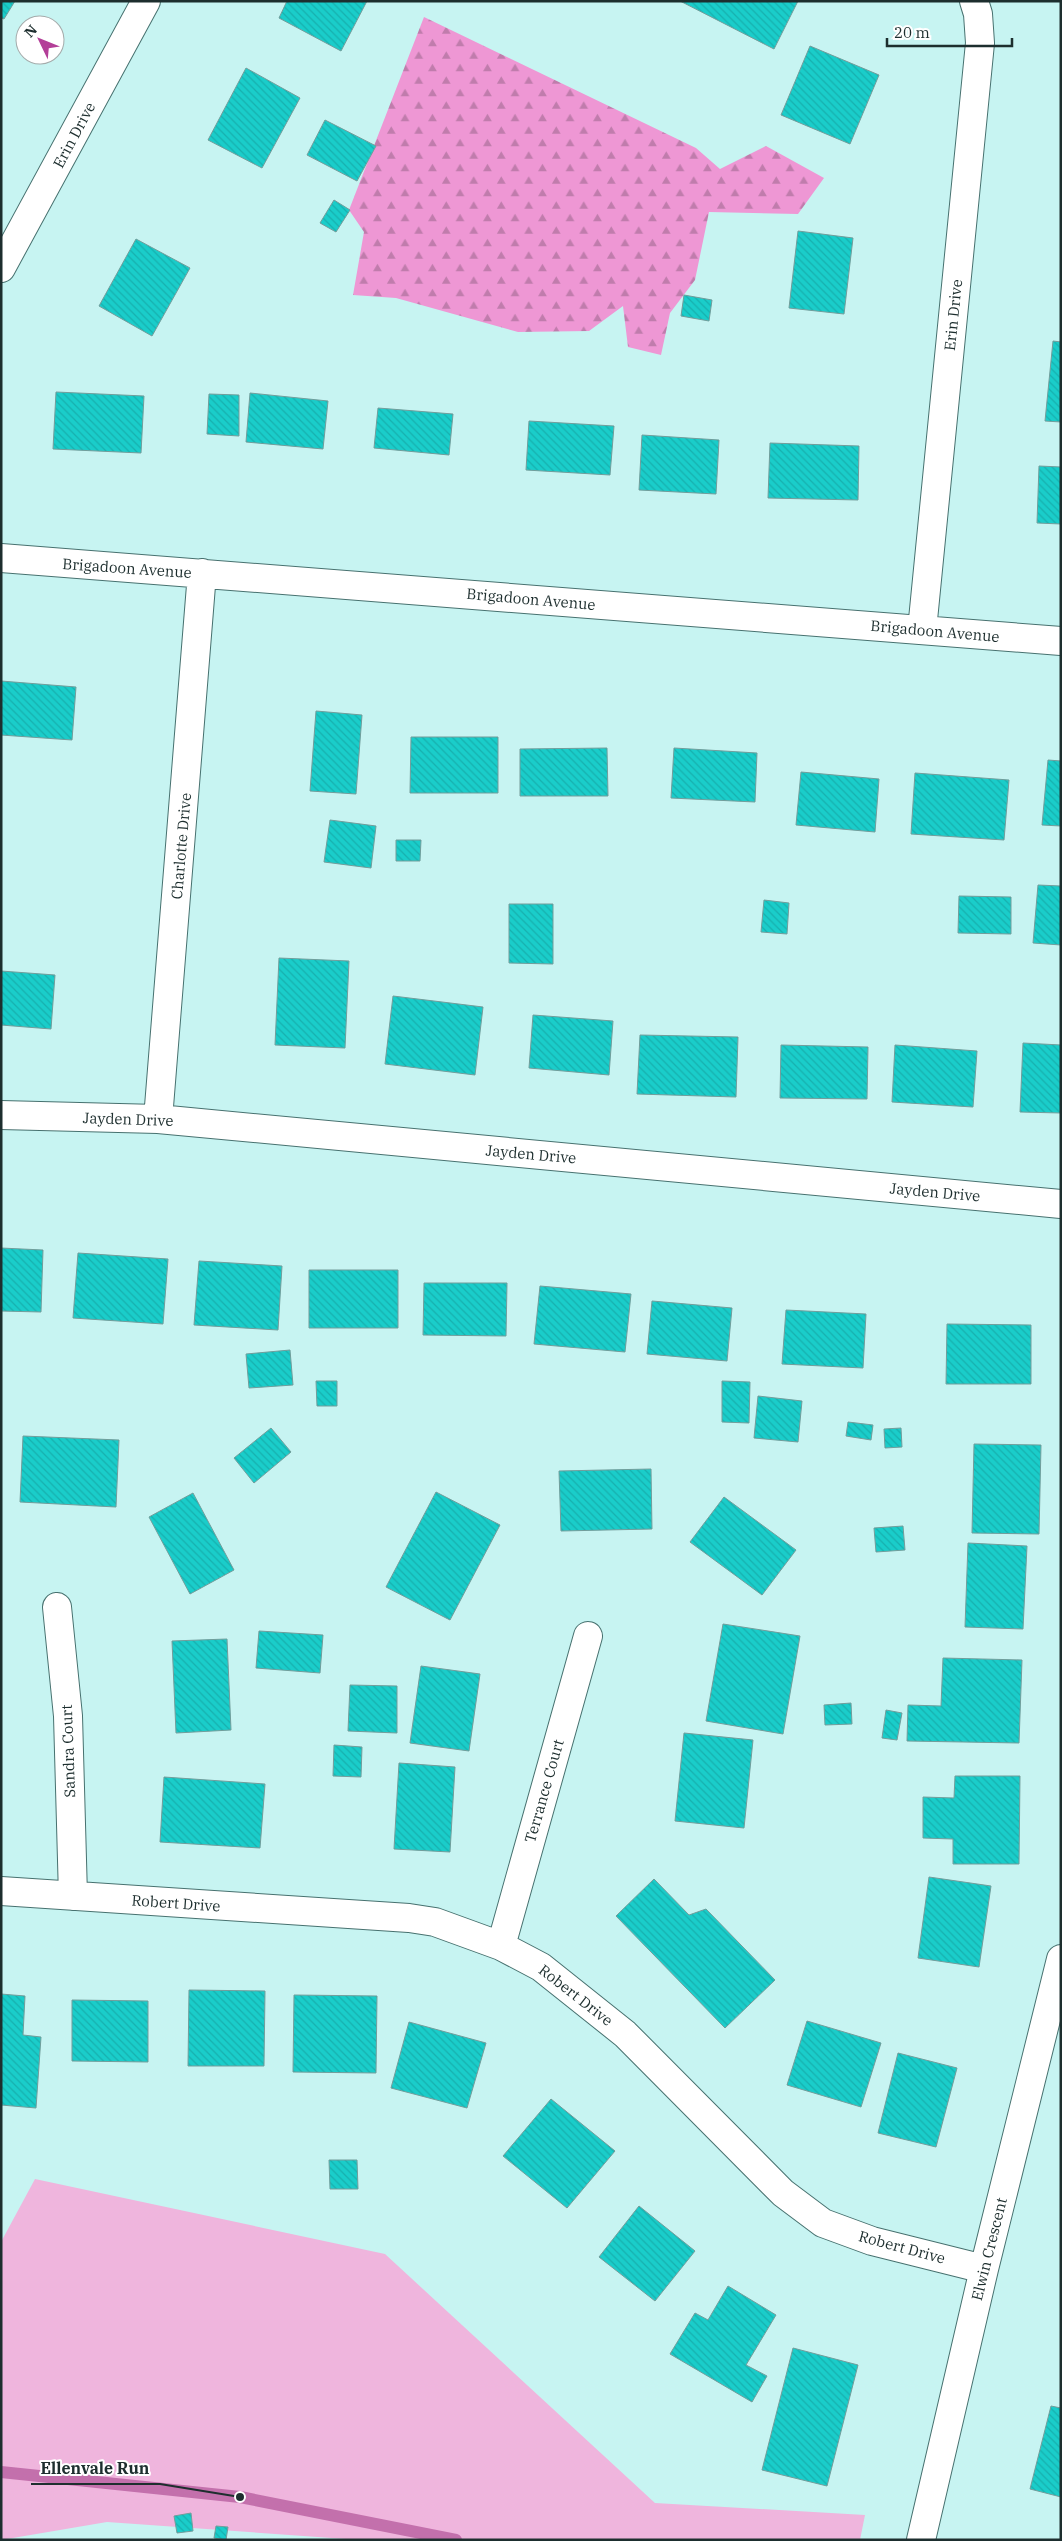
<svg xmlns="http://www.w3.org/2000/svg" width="1062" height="2541" viewBox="0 0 1062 2541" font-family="'IBM Plex Serif',serif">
<defs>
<pattern id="forest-firs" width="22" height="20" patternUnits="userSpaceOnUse" patternTransform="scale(1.25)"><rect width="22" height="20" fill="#ee97d4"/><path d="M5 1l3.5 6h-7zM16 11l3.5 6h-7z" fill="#c07cac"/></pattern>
<pattern id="building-back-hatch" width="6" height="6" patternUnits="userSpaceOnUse" patternTransform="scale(1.25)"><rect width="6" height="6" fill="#1acdca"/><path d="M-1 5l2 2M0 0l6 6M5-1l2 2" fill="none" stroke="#17b0ae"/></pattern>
</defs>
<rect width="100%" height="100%" fill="#c7f4f2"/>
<path fill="#efb5dd" d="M35 2179 385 2254 655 2503 865 2515 860 2540H360L107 2522 1 2540V2242Z"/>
<path fill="url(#forest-firs)" d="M424 17 696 148 720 169 766 146 824 178 798 214 709 212 695 280 670 313 661 355 628 347 623 306 589 331 518 332 396 298 353 295 364 232 349 210Z"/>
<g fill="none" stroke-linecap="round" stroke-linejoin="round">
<path stroke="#c370ac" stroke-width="12" d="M1 2472 240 2497 456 2540"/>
</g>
<path fill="url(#building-back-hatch)" stroke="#729d9b" d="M1 1H15L4 19 1 18Z
M287 1H367L341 51 279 18Z
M680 1H798L774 49Z
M810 46 879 75 850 144 781 115Z
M246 68 300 98 262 168 208 140Z
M325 120 376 146 357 181 307 155Z
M334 200 350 210 336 232 320 223Z
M798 231 853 238 844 314 789 308Z
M136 239 190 268 152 336 99 306Z
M684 295 712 300 709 321 681 316Z
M1053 341 1061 342V422L1045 421Z
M56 392 144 396 141 453 53 449Z
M250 393 328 401 323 449 246 442Z
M209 394 239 395V436L207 434Z
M378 408 453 414 449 455 374 448Z
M529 421 614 426 610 475 526 470Z
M642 435 719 440 716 494 639 490Z
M770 443 859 446 858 500 768 498Z
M1039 466 1061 467V524L1037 523Z
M1 681 76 687 72 740 1 735Z
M316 711 362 715 356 794 310 791Z
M411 737H498V793H410Z
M607 748 608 796H520V749Z
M674 748 757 753 755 802 671 798Z
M1048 760 1061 761V826L1042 825Z
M801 772 879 779 875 832 796 825Z
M915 773 1009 780 1004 840 911 834Z
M330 820 376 826 371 868 324 862Z
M396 840H421L420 861H396Z
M1038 885 1061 886V945L1033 943Z
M959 896 1011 897V934L958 933Z
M764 900 789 903 787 934 761 932Z
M509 904H553V964L509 963Z
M279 958 349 961 345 1048 275 1045Z
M1 971 55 975 51 1029 1 1025Z
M393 996 483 1007 475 1075 385 1064Z
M533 1015 613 1021 609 1075 529 1068Z
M640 1035 738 1037 736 1097 637 1094Z
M1023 1043 1061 1045V1113L1020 1112Z
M781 1045 868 1047 867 1099 780 1098Z
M895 1045 977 1051 973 1107 892 1102Z
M1 1248 43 1250 41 1312 1 1311Z
M78 1253 168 1259 163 1324 73 1318Z
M199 1261 282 1266 278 1330 194 1325Z
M309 1270H398V1328H309Z
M424 1283H507L506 1336 423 1335Z
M540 1286 631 1294 625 1352 534 1344Z
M652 1301 732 1308 727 1361 647 1354Z
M786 1310 866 1314 863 1368 782 1364Z
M947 1324 1031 1325V1384H946Z
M290 1350 293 1385 249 1388 246 1354Z
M316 1381H337V1406H317Z
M722 1381 750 1382 749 1423 722 1422Z
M758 1396 802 1401 798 1442 754 1438Z
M848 1422 873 1425 871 1440 846 1436Z
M271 1428 291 1452 254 1483 234 1458Z
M901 1428 902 1447 885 1448 884 1429Z
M23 1436 119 1440 116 1507 20 1502Z
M974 1444 1041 1445 1039 1534 972 1533Z
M651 1469 652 1529 561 1531 559 1471Z
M436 1492 500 1525 450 1620 386 1587Z
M193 1493 234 1570 190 1594 149 1517Z
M724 1497 796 1550 762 1595 690 1542Z
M903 1526 905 1550 876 1552 874 1528Z
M968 1543 1027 1546 1023 1629 965 1627Z
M723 1624 800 1636 783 1734 706 1721Z
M259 1631 323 1635 320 1673 256 1668Z
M227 1639 231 1730 176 1733 172 1641Z
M943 1658 1022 1660 1019 1743 907 1741 908 1705 941 1706Z
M421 1666 480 1674 469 1751 410 1743Z
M350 1685 397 1686V1733L348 1731Z
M851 1703 852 1724 825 1725 824 1705Z
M886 1710 902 1713 897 1740 882 1738Z
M684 1733 753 1740 744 1828 675 1821Z
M334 1745 362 1747 361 1777 333 1776Z
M399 1763 455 1767 450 1852 394 1849Z
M955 1776H1020L1019 1864H953V1839L923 1838V1797L954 1798Z
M164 1777 265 1784 260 1848 160 1842Z
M929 1877 991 1886 979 1967 918 1958Z
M654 1879 689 1915 706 1909 775 1980 725 2028 616 1916Z
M189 1990 265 1991 264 2066H188Z
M1 1994 25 1996 23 2035 41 2037 36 2108 1 2105Z
M294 1995 377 1996 376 2073 293 2072Z
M72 2000 148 2001V2062L72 2061Z
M807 2021 881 2043 861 2107 787 2085Z
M409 2022 486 2043 467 2108 391 2088Z
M898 2053 957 2068 936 2147 878 2133Z
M551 2099 615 2151 567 2208 503 2156Z
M329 2160H357L358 2189H330Z
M639 2206 695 2251 655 2301 599 2257Z
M728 2286 776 2315 746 2365 767 2376 752 2402 670 2354 695 2313 708 2320Z
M793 2348 858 2365 827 2486 762 2470Z
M1051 2406 1061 2408V2497L1030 2489Z
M191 2513 193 2531 177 2533 174 2516Z
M216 2526 228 2527 226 2540 214 2538Z"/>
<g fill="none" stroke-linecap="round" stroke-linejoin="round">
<defs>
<path id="minor" d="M1 268 146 1
M1 558 1061 641
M922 630 980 43 978 14 974 1
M1 1115 158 1119 1061 1204
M158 1119 202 573
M57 1607 68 1716 73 1896
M1 1891 409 1918 435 1922 501 1946 541 1967 625 2034 783 2193 823 2223 872 2241 984 2269
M501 1946 588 1636
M921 2540 984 2269 1061 1959"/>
</defs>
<use href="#minor" stroke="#47716f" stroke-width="30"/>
<use href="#minor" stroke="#fff" stroke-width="28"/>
</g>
<g text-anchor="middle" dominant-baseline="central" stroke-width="4" stroke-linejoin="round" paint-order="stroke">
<g font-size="15" fill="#1d2e2e" stroke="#fff">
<text transform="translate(74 135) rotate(-62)">Erin Drive</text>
<text transform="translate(953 315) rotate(-84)">Erin Drive</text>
<text transform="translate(127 568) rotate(4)">Brigadoon Avenue</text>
<text transform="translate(531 599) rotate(5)">Brigadoon Avenue</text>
<text transform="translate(935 631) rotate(5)">Brigadoon Avenue</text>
<text transform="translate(181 846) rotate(-85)">Charlotte Drive</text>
<text transform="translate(128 1119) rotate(2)">Jayden Drive</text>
<text transform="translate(531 1154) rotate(5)">Jayden Drive</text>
<text transform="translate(935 1192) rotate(5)">Jayden Drive</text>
<text transform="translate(68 1751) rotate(-92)">Sandra Court</text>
<text transform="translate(544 1791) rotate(-74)">Terrance Court</text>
<text transform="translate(176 1903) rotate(4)">Robert Drive</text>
<text transform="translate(576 1995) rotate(38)">Robert Drive</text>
<text transform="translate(902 2247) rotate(15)">Robert Drive</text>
<text transform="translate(989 2249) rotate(-76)">Elwin Crescent</text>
</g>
</g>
<path fill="none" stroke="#1d2e2e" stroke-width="2" d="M240 2497L160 2484H31"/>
<circle fill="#1d2e2e" stroke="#fff" stroke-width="2" cx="240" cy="2497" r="5"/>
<g font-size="16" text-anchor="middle" font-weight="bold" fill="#1d2e2e" stroke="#fff" stroke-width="4" stroke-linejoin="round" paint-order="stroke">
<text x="95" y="2474">Ellenvale Run</text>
</g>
<rect width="1062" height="2541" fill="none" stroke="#1d2e2e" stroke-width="5"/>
<g transform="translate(40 40) rotate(313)"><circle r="24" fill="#ffffff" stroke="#a5abab"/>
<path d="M0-4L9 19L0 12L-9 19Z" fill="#b33f98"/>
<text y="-8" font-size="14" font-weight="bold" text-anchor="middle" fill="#1d2e2e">N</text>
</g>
<path d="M887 38v8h125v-8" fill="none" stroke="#1d2e2e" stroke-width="2.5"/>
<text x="894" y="38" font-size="15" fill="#1d2e2e" stroke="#ffffff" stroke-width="4" paint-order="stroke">20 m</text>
</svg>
